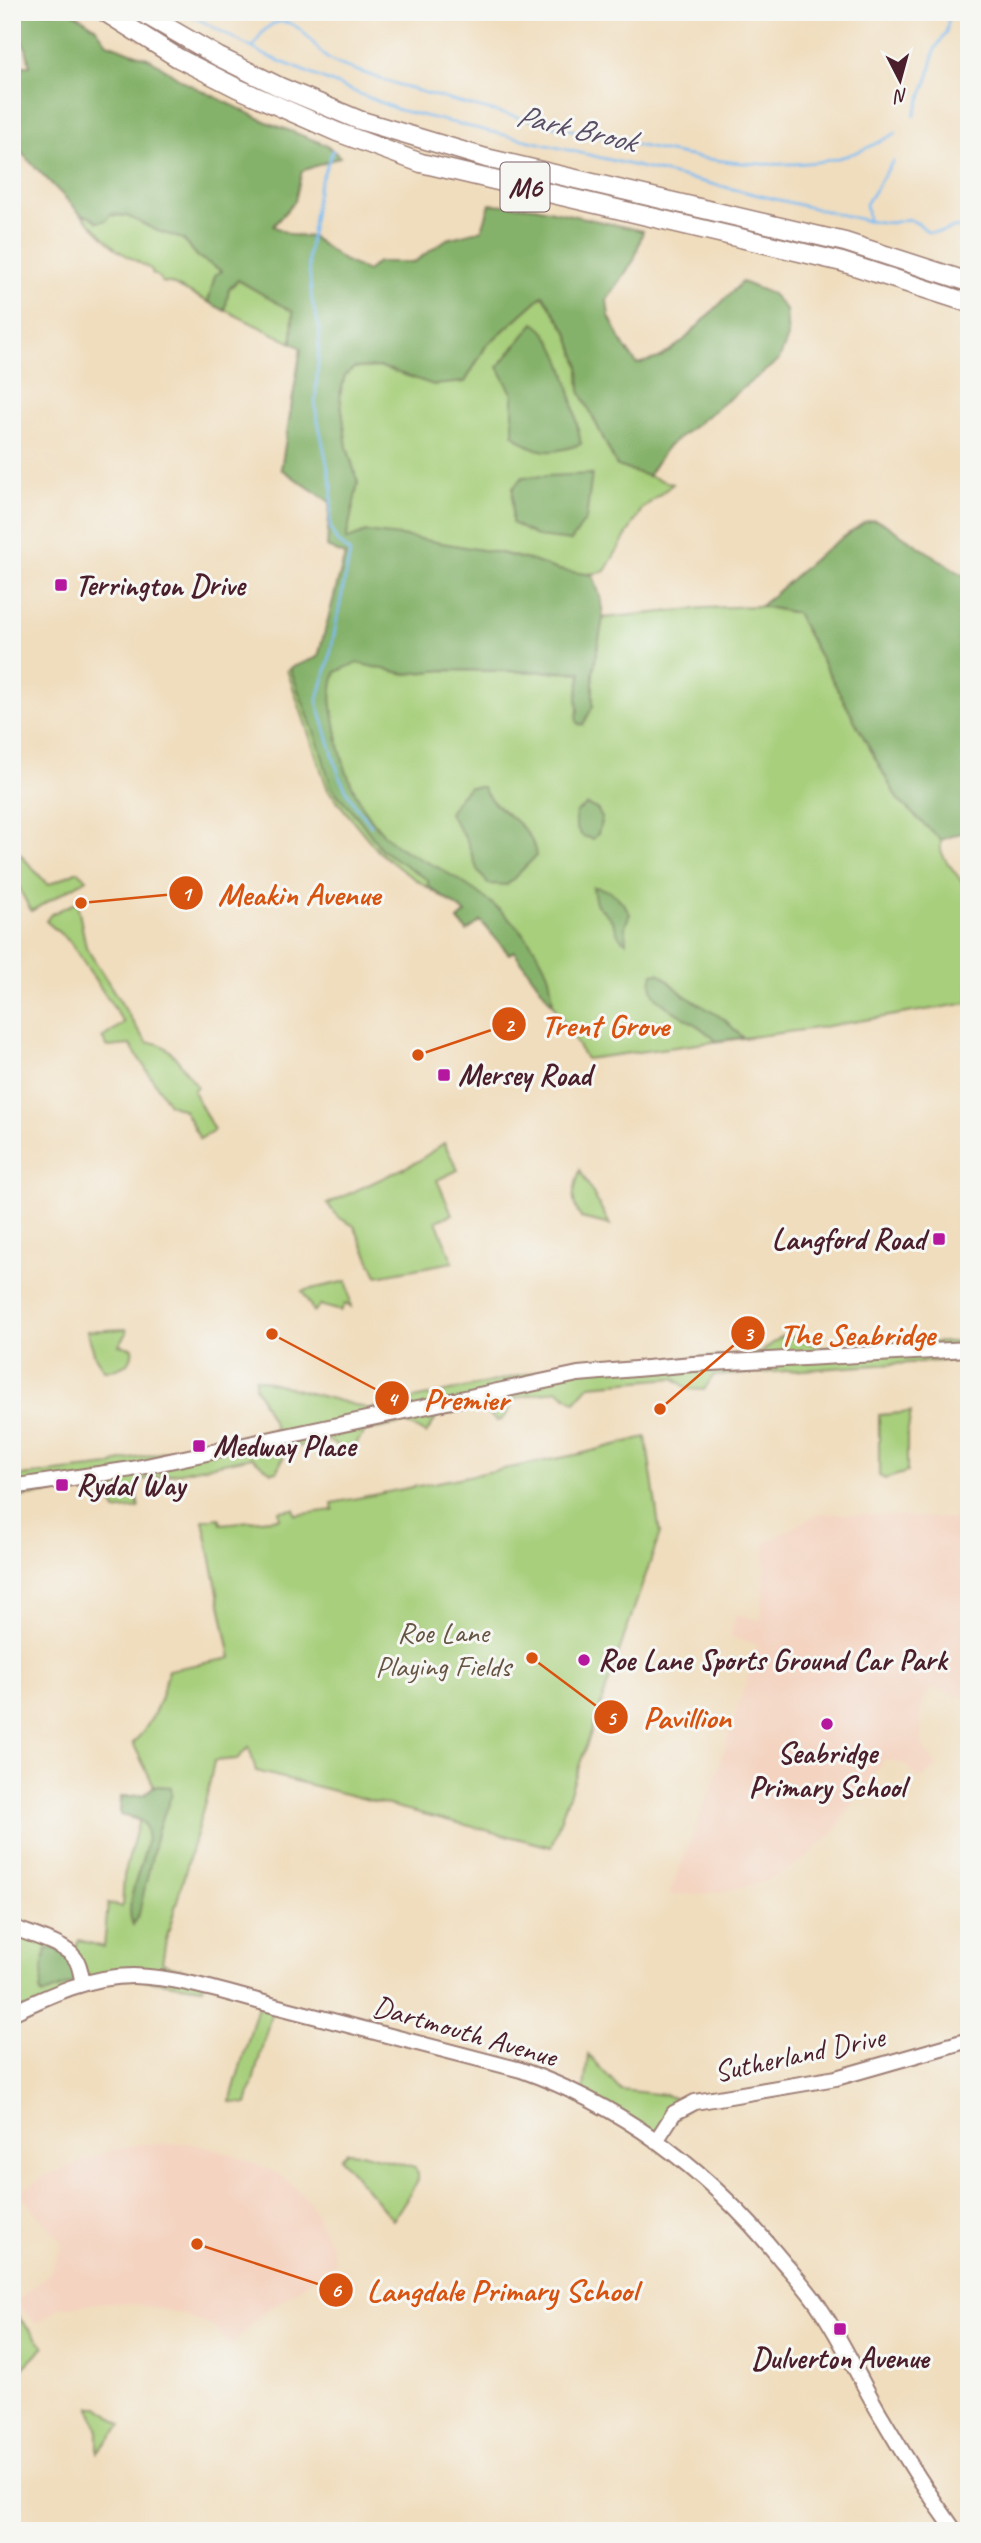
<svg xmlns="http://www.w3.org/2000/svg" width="981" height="2543" viewBox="0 0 981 2543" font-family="Caveat,sans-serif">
<rect width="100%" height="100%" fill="#f6f6f2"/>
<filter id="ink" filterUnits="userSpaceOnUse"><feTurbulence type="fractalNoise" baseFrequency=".0143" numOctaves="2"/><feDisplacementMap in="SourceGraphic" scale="14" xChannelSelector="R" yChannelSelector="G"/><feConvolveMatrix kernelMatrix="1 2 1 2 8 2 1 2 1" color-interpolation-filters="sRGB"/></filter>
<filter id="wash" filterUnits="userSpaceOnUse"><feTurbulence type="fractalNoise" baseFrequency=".00686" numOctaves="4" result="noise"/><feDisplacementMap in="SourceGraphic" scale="28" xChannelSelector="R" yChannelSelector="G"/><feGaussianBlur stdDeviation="1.57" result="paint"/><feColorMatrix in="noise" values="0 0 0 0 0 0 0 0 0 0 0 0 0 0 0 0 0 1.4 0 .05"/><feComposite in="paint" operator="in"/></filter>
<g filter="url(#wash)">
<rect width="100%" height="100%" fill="#f0ddbd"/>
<path fill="#f4d3c0" d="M819 1513 969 1519V1698L932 1688 921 1703 922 1745 937 1767 919 1780 904 1764 884 1760 832 1834 798 1864 764 1882 725 1891 690 1895 669 1894 712 1786 758 1645 731 1637 735 1615 761 1620 765 1566 764 1544Z
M190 2143 229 2153 282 2175 309 2201 330 2243 336 2263 259 2316 232 2345 214 2328 183 2314 140 2305 104 2302 58 2308 37 2325 16 2302 49 2273 63 2244 18 2192 47 2175 106 2152 140 2144Z"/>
<path fill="#a7cf7b" stroke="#787753" stroke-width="2" d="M81 214 127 216 158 231 183 239 198 257 293 312 292 343 170 283 161 282V279L152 273V270L117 250Z
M543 295 568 333 579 366 580 391 617 466 673 484 642 509 605 571C572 582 534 559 501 553 450 545 396 544 345 540L349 512 358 483 347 447 340 395 345 375 354 368 381 367 401 373 465 382 486 346Z
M761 606 796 613 898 800 941 840V851L945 859 969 891V1003L810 1029 586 1059 553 1005 514 951 509 954 481 921 467 931 458 920 466 913 403 871 378 851 328 790 287 670 318 657 321 650 406 674 443 670 593 673 603 618 705 608Z
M19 853 48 885 78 871 87 879 31 911 19 888 13 858Z
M77 902 86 947 140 1033 148 1043C170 1039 183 1071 197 1086L193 1091 214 1130 200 1139 184 1110 169 1104 130 1045 108 1047 102 1038 124 1023 70 942 46 921 51 914Z
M444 1143 458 1170 437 1180 452 1214 436 1221 453 1262 377 1276 354 1226 338 1217 327 1204 417 1162Z
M580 1170 607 1219 610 1225 581 1218C569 1199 574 1190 580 1170Z
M347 1281 351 1307 345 1304 341 1311 320 1305 314 1312 302 1291Z
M126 1329 127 1333 119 1345 132 1348C135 1364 118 1371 104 1370L95 1356 87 1331Z
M782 1336 794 1337 821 1348 969 1341V1359L713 1376 704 1390 688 1389 674 1378 590 1385 575 1402 558 1390 516 1398 504 1418 498 1421 477 1407 437 1416 426 1434 406 1423 365 1431 350 1453 327 1440 287 1449 277 1471 271 1472 252 1457 143 1480 135 1488 139 1508 115 1511 109 1485 12 1498V1477L109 1466 117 1462 276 1429 255 1386V1378L369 1409 576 1363 583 1365 759 1354Z
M911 1412 907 1435V1472L885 1479 879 1476V1415Z
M646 1437 660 1534 551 1847 256 1771 249 1747 237 1759 214 1761 208 1791 166 1940 162 1963 204 1977 202 1988 125 1977 12 2013V1927L73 1954 79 1940 104 1947 108 1903 122 1907 124 1876 139 1820 120 1815 121 1797 144 1795 154 1786 133 1743C154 1722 162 1698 168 1670L231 1658 203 1520 220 1518 221 1524 280 1518 279 1511 294 1509 295 1515 333 1510 332 1503 580 1454Z
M259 2002 273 2007 247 2104 230 2102Z
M588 2055 621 2090 665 2095 690 2104 656 2141 583 2097Z
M346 2152 361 2153 415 2168 418 2173V2180L393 2220 340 2158Z
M12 2310 44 2347 12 2379Z
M91 2407H99L122 2425 98 2452V2431Z"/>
<path fill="#85b26b" stroke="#68684b" stroke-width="2" d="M12 12H72L95 27 107 43 150 59 186 83 267 122 327 145 340 157 302 171 295 201 273 226 291 235 312 237 343 260 367 271 378 262H414L447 239 482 230 490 204 535 207 643 231 634 260 607 300 609 316 624 346 637 364 659 358 682 342 742 282 772 294 786 310 788 337 779 360 667 447 648 476 617 466 580 391 579 365 568 333 543 295 486 346 465 382 434 385 381 367 354 368 345 375 340 395 347 447 358 483 346 540 366 532 408 537 499 553 533 561 558 570 593 575 601 599 603 618 593 673V706L583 725 578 724 576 717 578 711 577 698 581 672 443 670 406 674 356 663 336 672C327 698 333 709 337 735 344 774 361 815 392 842 404 853 424 860 439 868 481 892 529 926 548 974 551 983 552 995 553 1005L514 951 509 954 481 921 467 931 458 920 466 913 428 886V880L382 850 358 818 331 787 320 748 290 668 318 657 345 555 327 547 330 502 281 469 301 348 292 343 293 312 238 280 229 289 225 311 208 302 215 275 222 271 198 257 183 239 158 231 127 216 111 214 107 220 98 222 90 216 81 214 12 143V66H30L26 48 12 28Z
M534 323C565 341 574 410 581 444 553 454 536 456 513 434V395L498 367Z
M592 474 586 519 571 541 538 537 512 523 513 488 523 477Z
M874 520 883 523 969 579V830L941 840 898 800 796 613 761 606 821 553 865 522Z
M469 787H483C491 811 533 821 536 856L507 885 488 884 477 869 467 841 449 813 459 797Z
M587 805 597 809 602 818 598 834 593 839 582 836 576 827V812Z
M593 887C611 888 622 899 630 914L625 926 626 942C615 936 617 926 610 918 597 902 596 912 593 887Z
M659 973 684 995 724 1019 743 1038 716 1041C700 1023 675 1016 658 999 651 993 650 983 653 974Z
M154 1786 171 1787 172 1794 158 1829 139 1914 133 1925C120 1896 156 1847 145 1826 141 1818 128 1817 120 1815L121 1797 144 1795Z
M47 1949H57L72 1961 76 1982 42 1995 40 1990C44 1976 41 1962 47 1949Z"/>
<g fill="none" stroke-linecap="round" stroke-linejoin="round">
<path stroke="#7ebdf2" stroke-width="2.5" d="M185 12 267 56 399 110 868 221 891 223 908 219 919 224 928 232H941L957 227 969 235
M253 48C259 37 267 21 283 22 302 23 314 47 327 58 336 65 350 68 361 72 429 97 501 113 571 130 650 148 734 172 817 162 846 159 871 147 896 133
M914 116 929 76 935 49 946 33 950 12
M333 150 318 188 308 258 312 301 320 331 315 407 332 487 330 527 336 540 350 553 329 660 317 702 340 778 354 804 371 825
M868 219 866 204 893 161"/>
</g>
</g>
<g filter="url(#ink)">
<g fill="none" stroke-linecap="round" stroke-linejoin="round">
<defs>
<path id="secondary" d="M12 1487 132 1469 578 1374 693 1364 969 1349
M12 1927C28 1934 65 1944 74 1957 80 1963 81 1976 83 1984
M12 2013C50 1995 90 1976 133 1976 180 1977 234 1995 279 2007 360 2028 441 2049 521 2070 629 2108 713 2175 783 2262 796 2277 810 2292 820 2308 844 2343 861 2383 883 2419 905 2457 929 2495 955 2531
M656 2141 674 2113 695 2102 836 2078 969 2040"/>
<path id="highway" d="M105 12 178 58 237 88 337 132 421 163 842 262 969 303
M141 12 219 57 280 87 359 120 486 158 845 242 969 282"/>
</defs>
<use href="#secondary" stroke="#9d7e74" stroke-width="18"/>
<use href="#highway" stroke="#9d7e74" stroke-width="21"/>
<use href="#secondary" stroke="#fff" stroke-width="14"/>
<use href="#highway" stroke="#fff" stroke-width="18"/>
</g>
</g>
<g fill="#b5179e" stroke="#f6f6f2" stroke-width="2.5">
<rect x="54" y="578" width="14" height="14" rx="3.5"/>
<rect x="437" y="1068" width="14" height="14" rx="3.5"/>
<rect x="932" y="1232" width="14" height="14" rx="3.5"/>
<rect x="192" y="1439" width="14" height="14" rx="3.5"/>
<rect x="55" y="1478" width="14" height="14" rx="3.5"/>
<circle cx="584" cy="1660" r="7"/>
<circle cx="827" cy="1724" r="7"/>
<rect x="833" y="2322" width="14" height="14" rx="3.5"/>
</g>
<g text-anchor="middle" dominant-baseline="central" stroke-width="6" stroke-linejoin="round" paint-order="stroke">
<rect fill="#f6f6f2" stroke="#7e6067" stroke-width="2" x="500.5" y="162.5" width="49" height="49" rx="5"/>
<g font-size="28" font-weight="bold" fill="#4a1f2b">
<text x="525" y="187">M6</text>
</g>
<g font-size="30" font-weight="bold" fill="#4a1f2b" stroke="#f6f6f2" text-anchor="start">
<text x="75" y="585">Terrington Drive</text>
<text x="458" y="1075">Mersey Road</text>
<text x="925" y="1239" text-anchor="end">Langford Road</text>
<text x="213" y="1446">Medway Place</text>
<text x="76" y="1485">Rydal Way</text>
<text x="598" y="1660">Roe Lane Sports Ground Car Park</text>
<text x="827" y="1753" text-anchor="middle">Seabridge<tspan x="827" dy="34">Primary School</tspan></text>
<text x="840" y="2358" text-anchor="middle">Dulverton Avenue</text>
</g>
<g font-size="30" fill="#665443" stroke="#f6f6f2">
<text x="443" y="1632">Roe Lane<tspan x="443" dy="34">Playing Fields</tspan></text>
</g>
<g font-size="30" fill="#4a1f2b" stroke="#f6f6f2">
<text transform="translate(465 2031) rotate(16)">Dartmouth Avenue</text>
<text transform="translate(799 2054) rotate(-12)">Sutherland Drive</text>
</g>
<g font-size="32" font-style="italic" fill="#5a4e67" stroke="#f6f6f2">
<text transform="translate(576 128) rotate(13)">Park Brook</text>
</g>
</g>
<path fill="none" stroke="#d8530f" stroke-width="2.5" d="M81 903L186 893M418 1055L509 1024M660 1409L748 1333M272 1334L392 1398M532 1658L611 1717M197 2244L336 2290"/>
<g fill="#d8530f" stroke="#f6f6f2" stroke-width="2.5">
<circle cx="81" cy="903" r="7"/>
<circle cx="418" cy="1055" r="7"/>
<circle cx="660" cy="1409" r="7"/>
<circle cx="272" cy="1334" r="7"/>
<circle cx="532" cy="1658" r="7"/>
<circle cx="197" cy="2244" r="7"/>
<circle cx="186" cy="893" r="18"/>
<circle cx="509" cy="1024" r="18"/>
<circle cx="748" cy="1333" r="18"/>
<circle cx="392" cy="1398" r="18"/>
<circle cx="611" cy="1717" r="18"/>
<circle cx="336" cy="2290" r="18"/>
</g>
<g font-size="21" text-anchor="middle" font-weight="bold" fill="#fff">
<text x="186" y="901">1</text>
<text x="509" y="1032">2</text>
<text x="748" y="1341">3</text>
<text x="392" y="1406">4</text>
<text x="611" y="1725">5</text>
<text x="336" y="2297">6</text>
</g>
<g font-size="32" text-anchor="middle" font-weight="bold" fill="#d8530f" stroke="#f6f6f2" stroke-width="6" stroke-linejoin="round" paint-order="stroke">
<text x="299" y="905">Meakin Avenue</text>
<text x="605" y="1036">Trent Grove</text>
<text x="857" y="1345">The Seabridge</text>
<text x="466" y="1410">Premier</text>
<text x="687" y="1728">Pavillion</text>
<text x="502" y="2301">Langdale Primary School</text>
</g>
<rect width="981" height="2543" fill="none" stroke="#f6f6f2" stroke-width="42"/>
<g transform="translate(900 80) rotate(174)" stroke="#f6f6f2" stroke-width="5" paint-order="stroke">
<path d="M0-5L12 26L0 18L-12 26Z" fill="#4a1f2b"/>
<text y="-10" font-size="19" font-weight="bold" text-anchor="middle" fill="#4a1f2b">N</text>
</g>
</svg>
